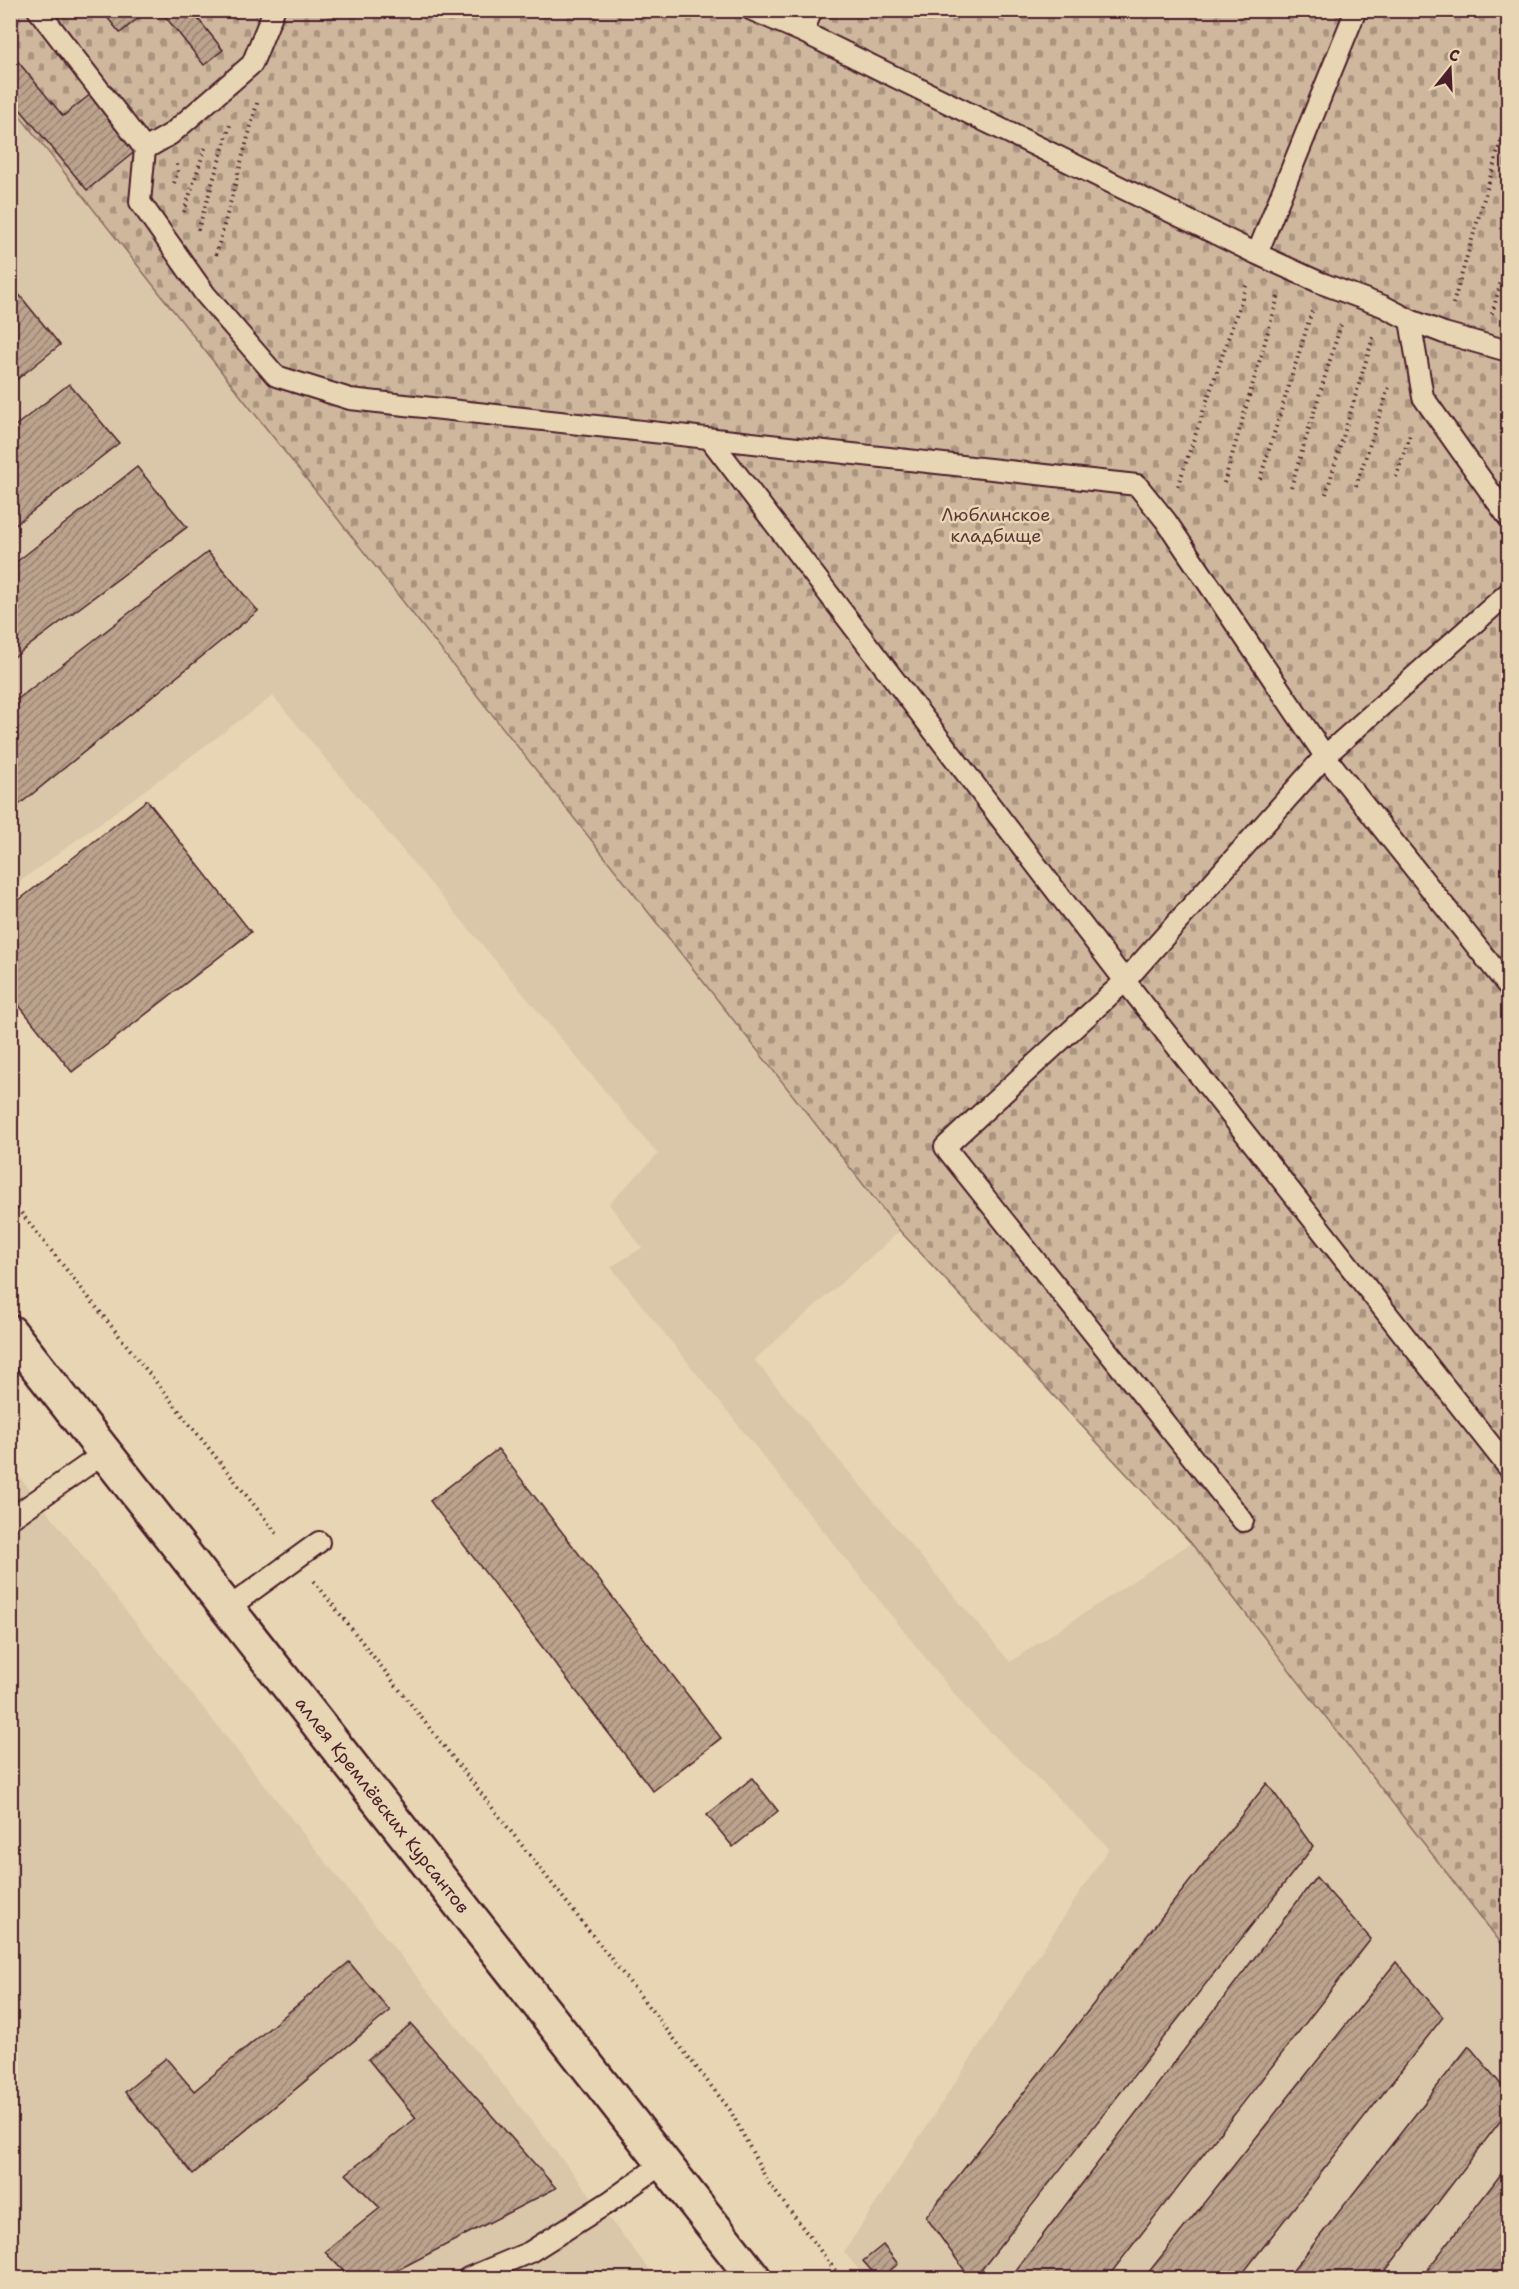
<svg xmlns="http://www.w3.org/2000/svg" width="1519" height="2289" viewBox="0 0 1519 2289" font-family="'Shantell Sans',sans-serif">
<defs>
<pattern id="cemetery-stones" width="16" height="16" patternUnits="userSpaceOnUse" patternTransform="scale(1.5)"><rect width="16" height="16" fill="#cfb79d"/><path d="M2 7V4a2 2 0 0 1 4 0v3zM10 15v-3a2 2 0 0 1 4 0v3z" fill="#aa9480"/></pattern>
<pattern id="building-hatch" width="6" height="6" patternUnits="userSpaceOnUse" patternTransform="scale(1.5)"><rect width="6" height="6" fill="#bba38d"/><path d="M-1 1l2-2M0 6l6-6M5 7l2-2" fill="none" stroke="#9a8473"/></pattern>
</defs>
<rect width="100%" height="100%" fill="#e8d5b3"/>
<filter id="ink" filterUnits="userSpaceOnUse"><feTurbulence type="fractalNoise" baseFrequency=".0167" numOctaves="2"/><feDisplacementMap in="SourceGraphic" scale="12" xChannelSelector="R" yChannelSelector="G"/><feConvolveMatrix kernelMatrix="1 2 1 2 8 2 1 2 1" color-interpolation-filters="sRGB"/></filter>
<g filter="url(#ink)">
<path fill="#dac6a8" d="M10 105 900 1231 754 1360 1010 1662 1191 1543 1508 1952V2278H866L844 2252 1109 1848 965 1707 611 1267 642 1248 609 1204 658 1154 273 696 11 888Z
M10 1465 596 2202 656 2278H11Z"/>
<path fill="url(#cemetery-stones)" stroke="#8c6b64" stroke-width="1.5" d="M11 11H1508V1952L1191 1543 900 1231 11 105Z"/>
<path fill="url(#building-hatch)" stroke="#4a1f2b" stroke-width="1.5" d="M101 10H148L120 33Z
M160 10H191L223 50 204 65Z
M10 52 63 116 91 94 137 150 87 190 10 97Z
M13 287 60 345 10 385V289Z
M69 384 119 443 10 529V430Z
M137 467 187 527 10 660V567Z
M208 552 258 611 10 812V705Z
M147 800 251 932 72 1072 10 994V907Z
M498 1449 721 1738 653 1791 430 1501Z
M752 1778 778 1811 733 1847 707 1815Z
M1267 1783 1313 1847 975 2278H970L926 2217Z
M1316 1877 1371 1939 1107 2278H1010Z
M349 1962 390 2011 193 2174 125 2092 166 2058 194 2091Z
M1396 1962 1443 2017 1239 2278H1144Z
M411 2024 556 2188 382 2278H350L325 2252 380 2208 346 2174 416 2118 368 2059Z
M1469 2046 1508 2093V2111L1380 2278H1287Z
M1508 2165V2278H1421Z
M883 2245 898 2264 881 2278H878L863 2261Z"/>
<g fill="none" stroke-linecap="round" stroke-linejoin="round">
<defs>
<path id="lane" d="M38 10 145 149
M274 10 252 64 171 134 145 149 140 202 205 294 276 376 350 399 1137 485 1166 521 1325 756 1508 986
M752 10 803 32 1257 254 1321 283 1383 306 1410 320 1444 333 1508 351
M803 32 812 10
M1257 254 1356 10
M1410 320 1423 397 1508 517
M710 439 1125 981 1508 1467
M10 1519 106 1452
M1243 1521 945 1147 1125 981 1325 756 1508 593
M228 1608 319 1542
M468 2278 530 2252 609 2202 663 2163"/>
<g id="secondary">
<path id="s1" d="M10 1332 754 2278"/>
</g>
</defs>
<use href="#lane" stroke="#4a1f2b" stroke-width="24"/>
<use href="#secondary" stroke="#4a1f2b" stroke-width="38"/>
<path stroke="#4a1f2b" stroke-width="4" stroke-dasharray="1.5 4.5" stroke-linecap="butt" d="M174 183 178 172 177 164
M184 212 206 145
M198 230 230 125
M216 255 258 100
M1453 304 1508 117
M1492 314 1508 256
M1396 477 1411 432
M1260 479 1312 311
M1224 483 1278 297
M1178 486 1247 283
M1356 486 1389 387
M1291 487 1342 321
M1326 494 1374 334
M10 1199 278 1535
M314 1581 730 2110 768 2182 841 2278"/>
<use href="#lane" stroke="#e8d5b3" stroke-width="20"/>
<use href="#secondary" stroke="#e8d5b3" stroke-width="33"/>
</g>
</g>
<g text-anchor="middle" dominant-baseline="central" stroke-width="5" stroke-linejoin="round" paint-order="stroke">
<g font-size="18" fill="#5e363c" stroke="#e8d5b3">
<text x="996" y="515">Люблинское<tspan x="996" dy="21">кладбище</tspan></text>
</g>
<g font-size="18" fill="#4a1f2b" stroke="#e8d5b3">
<text stroke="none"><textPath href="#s1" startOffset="602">аллея Кремлёвских Курсантов</textPath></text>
</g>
</g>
<rect width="1519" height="2289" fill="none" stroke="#e8d5b3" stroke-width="36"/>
<rect x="18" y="18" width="1483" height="2253" fill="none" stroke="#4a1f2b" stroke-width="2" filter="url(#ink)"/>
<g transform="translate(1450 69) rotate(18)" stroke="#e8d5b3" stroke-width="4.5" paint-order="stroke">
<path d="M0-4.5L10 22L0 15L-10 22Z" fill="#4a1f2b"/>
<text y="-9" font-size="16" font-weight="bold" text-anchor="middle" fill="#4a1f2b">С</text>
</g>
</svg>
